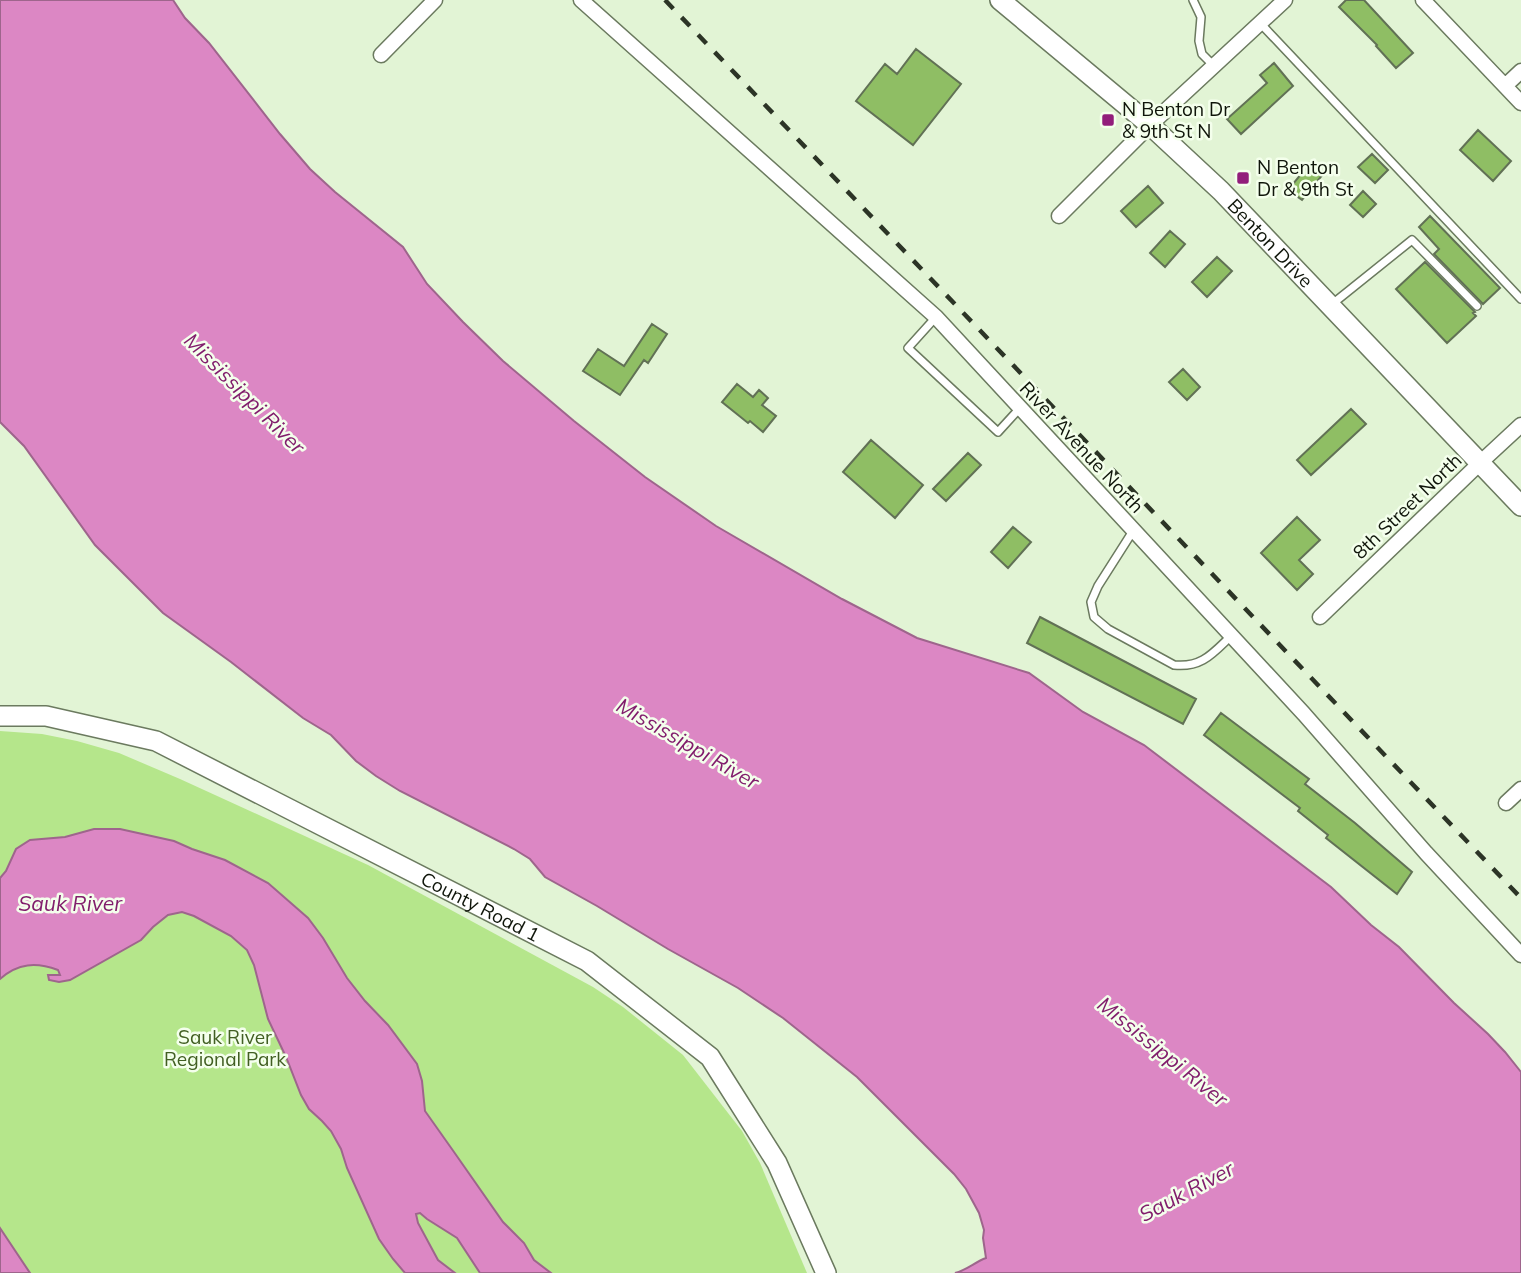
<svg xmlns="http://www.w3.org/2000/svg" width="1521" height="1273" viewBox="0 0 1521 1273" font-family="Mulish,sans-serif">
<rect width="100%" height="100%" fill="#e2f4d5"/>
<path fill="#b5e68b" d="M0 731 42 734 77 741 119 753 180 779 368 865 593 987 623 1007 683 1055 742 1131 760 1163 807 1273H0Z"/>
<path fill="#dc87c4" stroke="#9e658c" stroke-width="2" d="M0 0H173L185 18 209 43 280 134 310 169 335 192 403 247 427 284 463 322 503 361 574 421 645 477 716 526 842 599 917 638 1029 673 1083 712 1144 745 1331 887 1371 925 1399 947 1454 1003 1488 1034 1505 1052 1521 1072V1273H955C967 1270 975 1262 986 1258L983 1238 984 1230 979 1213 966 1189 954 1174 857 1077 783 1018 738 988 668 949 597 906 545 877 530 859 514 849 400 791 376 776 356 761 331 735 303 718 231 662 163 613 95 545 24 446 0 422Z
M94 829H120L174 841 192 849 225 860 268 883 308 918 323 938 347 978 365 1001 388 1025 417 1064 422 1081 425 1111 454 1152 503 1222 524 1243 534 1260 551 1273H480L457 1238 427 1219 420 1213 416 1214 418 1223 438 1260 455 1273H405L393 1259 379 1239 347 1168 341 1149 331 1131 322 1121 309 1109 301 1095 286 1057 268 1019 254 965 247 950 231 936 194 916 182 912 168 915 153 927 141 940 70 980 59 982 49 980 48 975H60L58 970C36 962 18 963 0 979V878L6 871 16 849 30 840 65 837Z
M0 1228 30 1273H0Z"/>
<path fill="#8fbe64" stroke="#617155" stroke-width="2" d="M1346 0H1364L1413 53 1396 68 1376 46 1377 45 1339 7Z
M916 49 961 84 913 145 856 101 885 64 897 74Z
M1274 63 1293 86 1241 134 1227 119 1267 83 1260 75Z
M1478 130 1511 161 1493 181 1460 150Z
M1372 154 1388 170 1375 183 1358 167Z
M1310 163 1324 173 1302 200 1288 190Z
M1148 186 1163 203 1136 227 1121 211Z
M1363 191 1376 204 1363 217 1350 205Z
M1430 216 1500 288 1483 304 1434 254 1439 249 1419 227Z
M1170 231 1185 244 1165 267 1150 253Z
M1217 257 1232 271 1207 297 1192 282Z
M1425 262 1475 312 1473 313 1476 316 1447 343 1396 289Z
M652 324 667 334 648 363 644 360 620 395 583 371 598 349 624 366Z
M1183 369 1200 387 1187 400 1169 382Z
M737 384 753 397 759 390 768 398 762 405 776 416 763 432 750 421 748 423 722 402Z
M1351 409 1366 424 1311 475 1297 460Z
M871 440 923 485 895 518 843 472Z
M968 453 981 465 946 501 933 489Z
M1297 517 1320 540 1299 560 1313 574 1297 590 1261 553Z
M1013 527 1031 542 1008 568 991 552Z
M1040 617 1196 699 1183 724 1027 643Z
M1221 713 1309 779 1305 784 1355 823 1412 872 1397 894 1326 838 1328 835 1298 811 1300 808 1204 735Z"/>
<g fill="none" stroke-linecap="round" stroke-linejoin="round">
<defs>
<path id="lane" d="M1193 0 1201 17 1199 41 1202 54 1214 66
M1261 24 1521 299
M1331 305 1412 240 1477 306
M936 317 908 348 998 432 1020 408
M1133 531 1098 586 1091 602 1094 617 1108 629 1174 665C1202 668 1213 653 1231 636"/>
<path id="street" d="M581 0 936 317 1304 714 1426 853 1521 955
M1423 0 1521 103
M381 55 435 0
M1505 86 1521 71
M1059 216 1150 125 1285 0
M1320 617 1481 462 1521 425
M1506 803 1521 789"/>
<g id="secondary">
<path id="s1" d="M1000 0 1150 125 1221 191 1521 506"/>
<path id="s2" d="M0 716H46L156 741 587 961 710 1057 777 1163 826 1273"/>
</g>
</defs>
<use href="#lane" stroke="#6b7a5f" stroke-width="10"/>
<use href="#street" stroke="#6b7a5f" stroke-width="17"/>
<use href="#secondary" stroke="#6b7a5f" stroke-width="22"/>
<use href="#lane" stroke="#fff" stroke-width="7"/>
<use href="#street" stroke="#fff" stroke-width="14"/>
<use href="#secondary" stroke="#fff" stroke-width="19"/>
<path stroke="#2c3426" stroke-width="4.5" stroke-dasharray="12 12" stroke-linecap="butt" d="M665 0 1521 898"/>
</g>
<g fill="#921d7b" stroke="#f4ffec" stroke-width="2.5">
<rect x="1101" y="113" width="14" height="14" rx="3.5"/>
<rect x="1236" y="171" width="14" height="14" rx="3.5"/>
</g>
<g text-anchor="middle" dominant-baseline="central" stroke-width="5" stroke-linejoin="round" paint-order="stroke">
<g font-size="19" fill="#0f150a" stroke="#f4ffec" text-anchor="start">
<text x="1122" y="109">N Benton Dr<tspan x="1122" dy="22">&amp; 9th St N</tspan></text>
<text x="1257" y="167">N Benton<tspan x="1257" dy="22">Dr &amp; 9th St</tspan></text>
</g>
<g font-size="19" fill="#0f150a" stroke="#f4ffec">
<text stroke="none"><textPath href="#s1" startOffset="364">Benton Drive</textPath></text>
<text transform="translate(1082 447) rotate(47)">River Avenue North</text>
<text transform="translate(1407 506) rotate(-44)">8th Street North</text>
<text stroke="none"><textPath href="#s2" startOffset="523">County Road 1</textPath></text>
</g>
<g font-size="19" fill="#415f22" stroke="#f4ffec">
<text x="225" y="1037">Sauk River<tspan x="225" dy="22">Regional Park</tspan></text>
</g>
<g font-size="21" font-style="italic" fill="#811d6c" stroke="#f4ffec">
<text transform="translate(245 393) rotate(45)">Mississippi River</text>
<text transform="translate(688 743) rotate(30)">Mississippi River</text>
<text x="70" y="903">Sauk River</text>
<text transform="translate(1163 1051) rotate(39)">Mississippi River</text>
<text transform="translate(1186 1191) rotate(-28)">Sauk River</text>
</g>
</g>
</svg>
